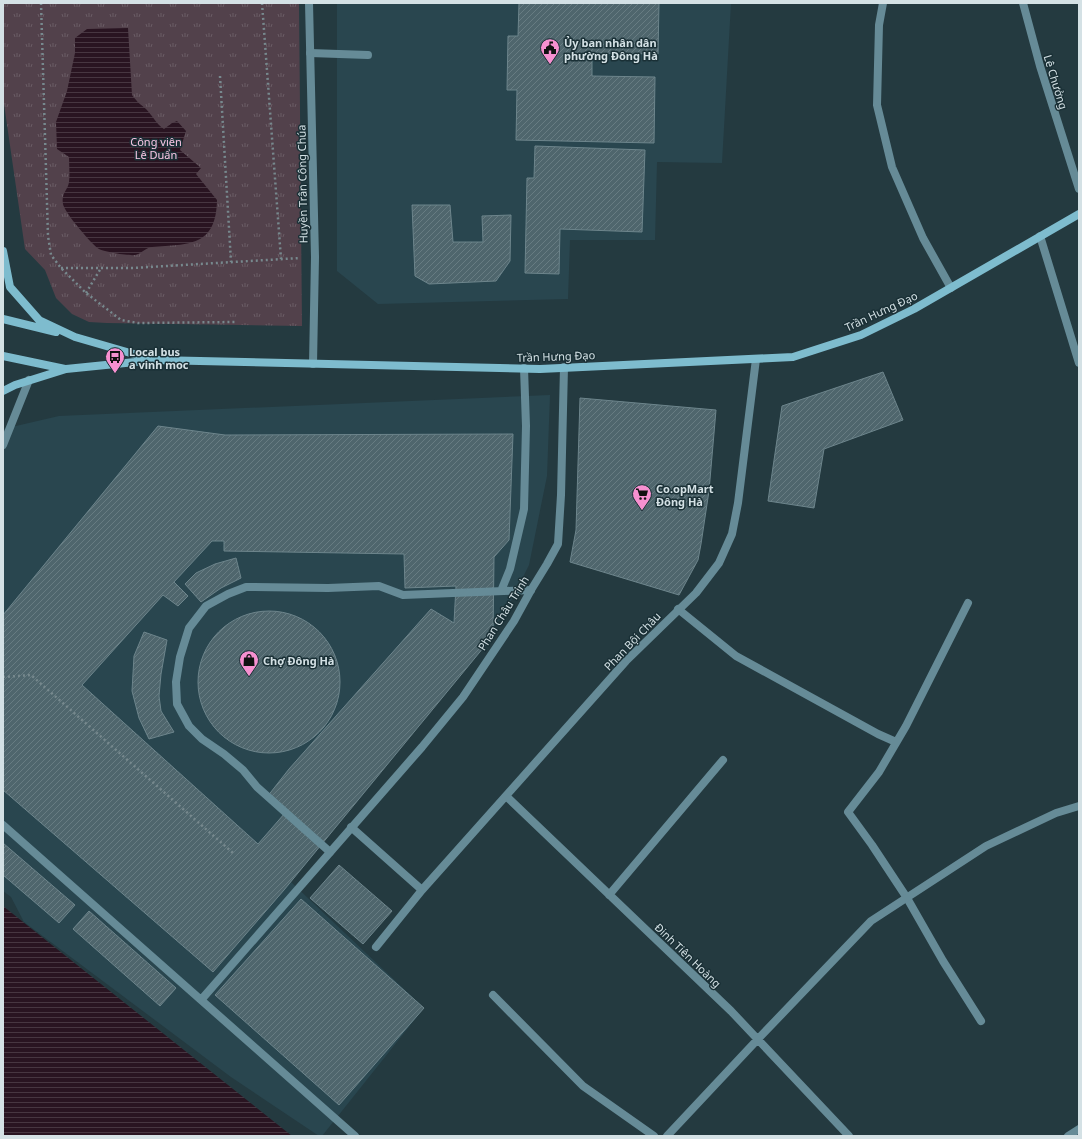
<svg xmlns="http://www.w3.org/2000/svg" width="1082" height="1139" viewBox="0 0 1082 1139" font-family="'Noto Sans',sans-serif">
<defs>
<pattern id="grass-tufts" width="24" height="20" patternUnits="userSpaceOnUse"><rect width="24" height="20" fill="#52414b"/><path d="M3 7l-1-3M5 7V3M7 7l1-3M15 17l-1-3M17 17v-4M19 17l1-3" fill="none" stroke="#6a5c65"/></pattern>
<pattern id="water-rules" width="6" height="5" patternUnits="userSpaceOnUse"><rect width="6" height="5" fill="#291421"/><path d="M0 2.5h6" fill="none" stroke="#473641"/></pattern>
<pattern id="building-hatch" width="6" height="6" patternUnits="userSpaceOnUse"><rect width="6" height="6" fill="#4f666d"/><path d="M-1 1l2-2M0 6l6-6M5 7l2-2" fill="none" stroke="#677c82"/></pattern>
</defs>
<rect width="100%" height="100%" fill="#243a40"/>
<path fill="#29464f" d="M337 3H731L722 163 657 162 655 240H570L568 299 378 304 337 271Z
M550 395 547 476 529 565 505 613 291 882 424 1008 322 1136H319L231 1077 24 922 11 897 3 891V429L59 416Z"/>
<path fill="url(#grass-tufts)" d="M3 3H299L302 326 107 323 89 322 72 314 56 298 45 270 25 249 3 97Z"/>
<path fill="url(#water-rules)" d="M128 28 132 95C138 103 140 104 146 109 153 116 156 124 164 129L172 123 177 121 186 131 180 150 201 168 196 174 217 200C216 247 189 244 152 247 145 248 141 254 135 255 130 256 104 252 99 249 92 245 64 212 63 204 61 193 68 190 69 182 70 174 69 165 69 157L57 149 56 122 67 91 75 53V38L87 29Z
M3 906 292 1136H3Z"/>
<path fill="url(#building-hatch)" stroke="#6d858c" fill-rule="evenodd" d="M519 3H659L658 54 592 53V76L655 77 654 143 516 140 517 90H507L508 36H518Z
M535 146 645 150 642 232 560 229 559 274 525 273 527 178H534Z
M412 205H450L453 242H483L482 216 511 215 510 261 496 281 429 284 415 276Z
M883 372 903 420 824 449 814 508 768 501 782 406Z
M580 398 716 410 709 491 701 544 698 560 679 595 570 562 576 530Z
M158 426 225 435 513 434 509 540 494 557 493 636 284 890 213 972 3 790V615ZM212 541H224V551L404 554 405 588 456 586 454 623 431 609 289 769 267 797 285 813 258 844 82 685 163 595 178 606 188 596 174 582Z
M236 558 241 578 221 588 201 602 185 584 196 573 215 564Z
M198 682a71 71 0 1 1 142 0a71 71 0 1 1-142 0Z
M144 632 167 640 161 674 159 696 161 711 174 732 149 739 139 718 132 691 134 656Z
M3 843 75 905 59 923 3 875Z
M339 865 392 911 363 944 310 898Z
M301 899 424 1008 339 1105 215 995Z
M89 911 176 988 160 1006 73 929Z"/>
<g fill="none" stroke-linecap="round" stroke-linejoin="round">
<path stroke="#77898e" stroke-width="2.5" stroke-dasharray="2 3" stroke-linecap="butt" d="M41 3 48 236 51 255 61 268 86 293 121 320 138 323 235 322
M262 3 281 259
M220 76 231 262
M61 268H133L300 258
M86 293 101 268
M3 677 31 675 233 853"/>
<path stroke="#668b97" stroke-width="8" d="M310 53 368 55
M501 591 510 569 524 509 526 426 524 368
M968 603 906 726 879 772 848 812 872 845 907 898 943 961 981 1021
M678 609 736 656 878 734 896 742
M330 852 257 787 243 770 224 754 202 739 189 726 177 704 176 682 180 657 189 628 206 606 228 594 246 587 328 588 379 586 403 595 531 590"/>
<path stroke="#668b97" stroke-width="8" d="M309 3 315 257 313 364
M883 3 879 25 877 105 892 167 923 238 951 288
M1023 3 1040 66 1079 189
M1040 236 1079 363
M3 445 29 380
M506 796 731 1011 849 1136
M3 825 355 1136
M351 827 422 890
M609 895 723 760
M376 947 422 890 626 661 696 593 719 563 732 534 738 503 756 359
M493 995 583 1086 654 1136
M201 1000 422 747 463 697 514 621 531 590 547 564 558 544 561 495 564 367
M667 1136 758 1039 871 921 986 846 1056 813 1079 806
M1068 1136 1079 1129"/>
<path stroke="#7ebcce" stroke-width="8" d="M3 251 10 287 39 320 75 337 151 359
M3 319 56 332
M3 356 65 369
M3 391 15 385 66 369 155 360 540 369 793 357 861 335 914 309 1079 214"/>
</g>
<defs>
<symbol id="civic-pin" viewBox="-11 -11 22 30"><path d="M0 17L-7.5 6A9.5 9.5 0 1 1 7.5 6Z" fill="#f690d0" stroke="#1a3036"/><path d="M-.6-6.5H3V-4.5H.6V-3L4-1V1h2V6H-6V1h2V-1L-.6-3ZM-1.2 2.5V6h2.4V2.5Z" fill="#111"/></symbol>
<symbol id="bus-pin" viewBox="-11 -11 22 30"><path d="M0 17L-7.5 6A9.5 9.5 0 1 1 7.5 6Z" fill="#f690d0" stroke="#1a3036"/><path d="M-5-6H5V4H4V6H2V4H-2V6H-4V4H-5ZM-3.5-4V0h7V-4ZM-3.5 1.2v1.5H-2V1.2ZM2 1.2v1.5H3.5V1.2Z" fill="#111"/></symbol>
<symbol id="supermarket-pin" viewBox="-11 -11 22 30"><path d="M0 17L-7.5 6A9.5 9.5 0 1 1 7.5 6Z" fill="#f690d0" stroke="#1a3036"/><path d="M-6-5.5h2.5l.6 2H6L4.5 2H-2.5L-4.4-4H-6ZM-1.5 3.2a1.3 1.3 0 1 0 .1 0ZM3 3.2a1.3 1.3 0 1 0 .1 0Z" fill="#111"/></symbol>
<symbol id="shop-pin" viewBox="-11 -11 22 30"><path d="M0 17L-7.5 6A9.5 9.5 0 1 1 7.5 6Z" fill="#f690d0" stroke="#1a3036"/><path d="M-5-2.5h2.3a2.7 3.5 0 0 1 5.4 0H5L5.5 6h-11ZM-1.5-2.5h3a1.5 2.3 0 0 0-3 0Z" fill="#111"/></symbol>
</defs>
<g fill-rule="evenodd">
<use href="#civic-pin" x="539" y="37" width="22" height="30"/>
<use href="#bus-pin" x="104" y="346" width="22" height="30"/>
<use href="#supermarket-pin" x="631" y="483" width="22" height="30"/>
<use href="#shop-pin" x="238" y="649" width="22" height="30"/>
</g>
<g text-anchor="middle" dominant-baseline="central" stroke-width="3" stroke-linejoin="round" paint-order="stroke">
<g font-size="11" font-weight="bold" fill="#d4e1e5" stroke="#1a3036" text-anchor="start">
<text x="564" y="42">Ủy ban nhân dân<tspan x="564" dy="13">phường Đông Hà</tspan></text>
<text x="129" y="351">Local bus<tspan x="129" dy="13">a vinh moc</tspan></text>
<text x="656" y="488">Co.opMart<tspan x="656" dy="13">Đông Hà</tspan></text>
<text x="263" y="660">Chợ Đông Hà</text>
</g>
<g font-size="11" fill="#d4e1e5" stroke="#1a3036">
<text transform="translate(1056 82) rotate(73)">Lê Chưởng</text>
<text transform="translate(302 184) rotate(-91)">Huyền Trân Công Chúa</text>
<text transform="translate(881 311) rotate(-25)">Trần Hưng Đạo</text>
<text transform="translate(556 356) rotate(-2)">Trần Hưng Đạo</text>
<text transform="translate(503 613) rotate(-58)">Phan Châu Trinh</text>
<text transform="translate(632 641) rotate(-46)">Phan Bội Châu</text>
<text transform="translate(688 955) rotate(44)">Đinh Tiên Hoàng</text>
</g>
<g font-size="11" fill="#f9c5e4" stroke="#1a3036">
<text x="156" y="141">Công viên<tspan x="156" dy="13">Lê Duẩn</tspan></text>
</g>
</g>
<rect width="1082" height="1139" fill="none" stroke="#d4e1e5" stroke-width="8"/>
</svg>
